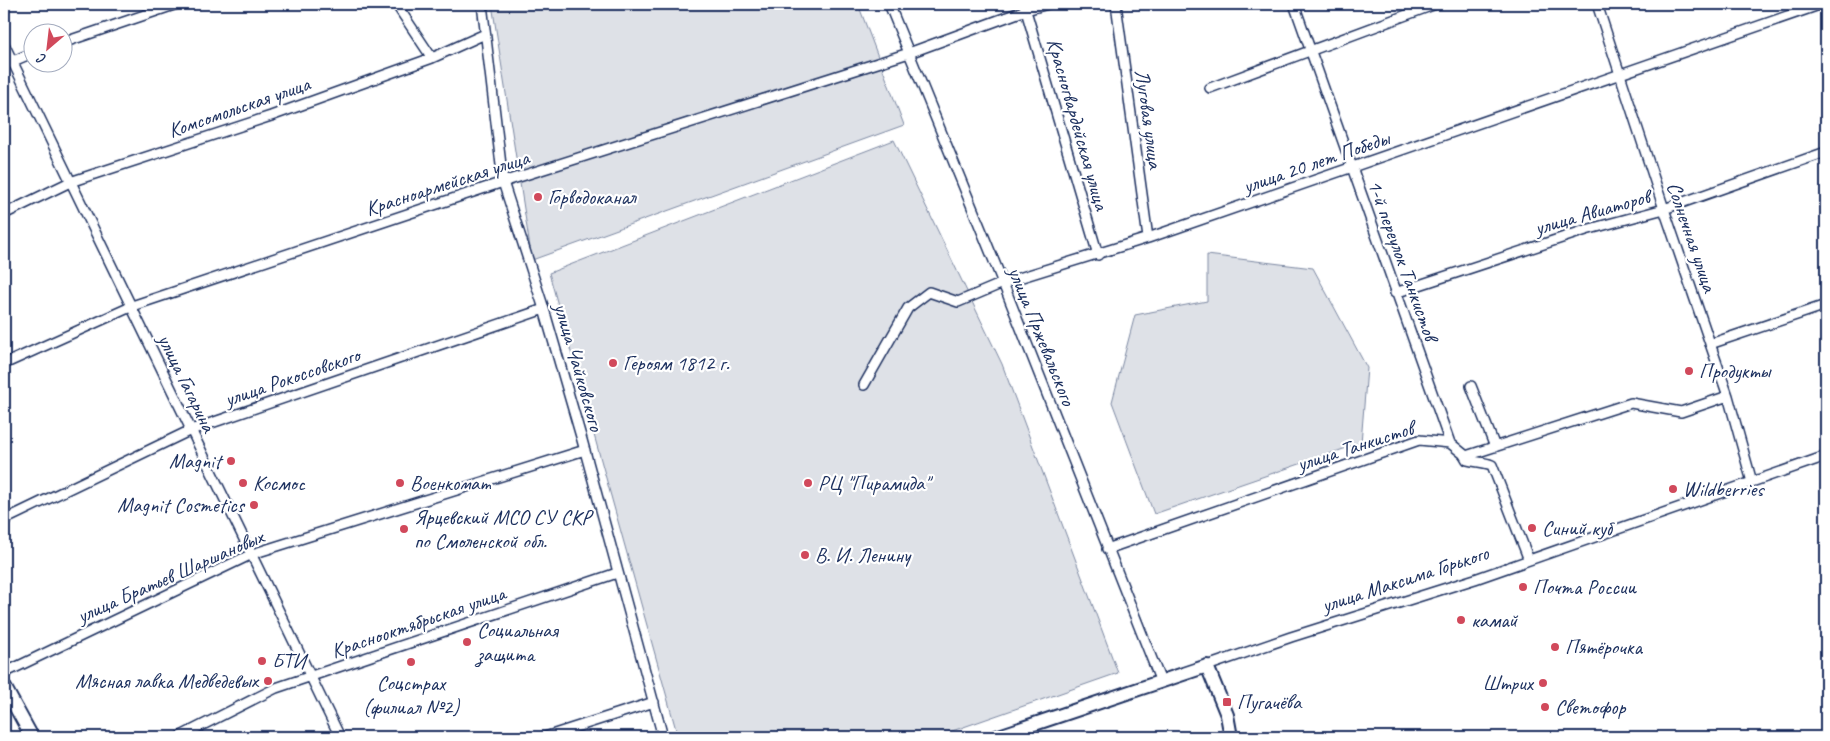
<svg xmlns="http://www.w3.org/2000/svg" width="1830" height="741" viewBox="0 0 1830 741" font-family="Caveat,sans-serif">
<rect width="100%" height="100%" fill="#fff"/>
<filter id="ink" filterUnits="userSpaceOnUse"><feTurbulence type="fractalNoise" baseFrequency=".02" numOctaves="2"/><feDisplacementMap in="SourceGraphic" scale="10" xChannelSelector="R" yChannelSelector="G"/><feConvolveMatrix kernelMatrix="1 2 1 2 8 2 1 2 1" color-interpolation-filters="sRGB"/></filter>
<g filter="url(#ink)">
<path fill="#dee1e7" stroke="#7c88a2" d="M492 4H858L904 125 532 260Z
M894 140 1002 364 1118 673 935 737H678L549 273Z
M1207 255 1313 268 1367 368 1361 443 1154 514 1112 402 1135 315 1207 301Z"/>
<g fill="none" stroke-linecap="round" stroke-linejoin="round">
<defs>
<path id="street" d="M396 4 432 58
M482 4 503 182 544 309 582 440 663 737
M889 4 1003 283 1161 682
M1024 4 1098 255
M1116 4 1148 238
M1294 4 1450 443
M1597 4 1664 209 1728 396 1752 482
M62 43 177 4
M4 44 340 737
M4 65 32 53
M1210 88 1436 4
M4 214 70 182 271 116 432 58 485 34
M1395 293 1586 230 1664 209 1826 152
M1710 344 1826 305
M4 364 135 305 503 182 909 53 1026 10 1048 4
M864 385 908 308 929 292 958 302 1003 283 1148 238 1822 4
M1471 386 1495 447
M1464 455 1467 460C1475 462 1484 462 1492 465L1529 560
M4 520 191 430 544 309
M1107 549 1419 440 1450 443 1466 456 1631 403 1681 412 1728 396
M1207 666 1291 637 1475 579 1826 456
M4 673 252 554 585 450
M179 737 276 688 617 573
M545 737 654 702"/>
<path id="secondary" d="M4 686 32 737
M996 737 1207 666 1227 715 1231 737"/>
</defs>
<use href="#street" stroke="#1b2f5e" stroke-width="12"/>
<use href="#secondary" stroke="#1b2f5e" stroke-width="16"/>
<use href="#street" stroke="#fff" stroke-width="9"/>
<use href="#secondary" stroke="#fff" stroke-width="12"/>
</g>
</g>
<g fill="#d1495b" stroke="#fff" stroke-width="2">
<circle cx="538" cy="197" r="5"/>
<circle cx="613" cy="363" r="5"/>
<circle cx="1689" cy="371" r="5"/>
<circle cx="231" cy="461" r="5"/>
<circle cx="243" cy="483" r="5"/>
<circle cx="400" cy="483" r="5"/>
<circle cx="808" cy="483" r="5"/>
<circle cx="1673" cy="489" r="5"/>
<circle cx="254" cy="505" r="5"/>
<circle cx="1532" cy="528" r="5"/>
<circle cx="404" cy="529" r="5"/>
<circle cx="805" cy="555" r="5"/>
<circle cx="1523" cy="587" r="5"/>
<circle cx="1461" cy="620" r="5"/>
<circle cx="467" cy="642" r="5"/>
<circle cx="1555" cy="647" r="5"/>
<circle cx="262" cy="661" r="5"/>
<circle cx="411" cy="662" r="5"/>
<circle cx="268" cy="681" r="5"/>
<circle cx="1543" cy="683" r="5"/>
<rect x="1222" y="697" width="10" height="10" rx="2.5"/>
<circle cx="1545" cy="707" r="5"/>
</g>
<g text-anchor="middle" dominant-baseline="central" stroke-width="4.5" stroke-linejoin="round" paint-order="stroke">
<g font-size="21" fill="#1b2f5e" stroke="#fff">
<text transform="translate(239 107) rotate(-19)">Комсомольская улица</text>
<text transform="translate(1149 119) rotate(82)">Луговая улица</text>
<text transform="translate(1078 124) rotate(74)">Красногвардейская улица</text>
<text transform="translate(1316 162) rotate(-19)">улица 20 лет Победы</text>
<text transform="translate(447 183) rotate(-18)">Красноармейская улица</text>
<text transform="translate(1592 212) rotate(-16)">улица Авиаторов</text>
<text transform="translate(1692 237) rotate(71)">Солнечная улица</text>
<text transform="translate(1403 260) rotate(70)">1-й переулок Танкистов</text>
<text transform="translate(1042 336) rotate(68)">улица Пржевальского</text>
<text transform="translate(579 367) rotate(74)">улица Чайковского</text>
<text transform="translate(292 377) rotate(-19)">улица Рокоссовского</text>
<text transform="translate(187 383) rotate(64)">улица Гагарина</text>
<text transform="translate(1355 446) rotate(-18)">улица Танкистов</text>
<text transform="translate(170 576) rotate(-24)">улица Братьев Шаршановых</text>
<text transform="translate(1405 579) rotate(-18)">улица Максима Горького</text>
<text transform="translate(418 622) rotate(-19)">Краснооктябрьская улица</text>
</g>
<g font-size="21" fill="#1b2f5e" stroke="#fff" text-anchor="start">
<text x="548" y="197">Горводоканал</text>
<text x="623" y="363">Героям 1812 г.</text>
<text x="1699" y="371">Продукты</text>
<text x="221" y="461" text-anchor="end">Magnit</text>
<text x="253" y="483">Космос</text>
<text x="410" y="483">Военкомат</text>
<text x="818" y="483">РЦ "Пирамида"</text>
<text x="1683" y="489">Wildberries</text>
<text x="244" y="505" text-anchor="end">Magnit Cosmetics</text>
<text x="414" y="517">Ярцевский МСО СУ СКР<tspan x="414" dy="24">по Смоленской обл.</tspan></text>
<text x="1542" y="528">Синий куб</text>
<text x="815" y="555">В. И. Ленину</text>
<text x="1533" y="587">Почта России</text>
<text x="1471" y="620">камай</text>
<text x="477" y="630">Социальная<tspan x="477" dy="24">защита</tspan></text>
<text x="1565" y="647">Пятёрочка</text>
<text x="272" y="661">БТИ</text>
<text x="258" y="681" text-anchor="end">Мясная лавка Медведевых</text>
<text x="411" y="683" text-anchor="middle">Соцстрах<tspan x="411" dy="24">(филиал №2)</tspan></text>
<text x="1533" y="683" text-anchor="end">Штрих</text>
<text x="1237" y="702">Пугачёва</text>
<text x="1555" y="707">Светофор</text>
</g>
</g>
<rect width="1830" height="741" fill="none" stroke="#fff" stroke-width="20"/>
<rect x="10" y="10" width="1810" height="721" fill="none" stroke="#1b2f5e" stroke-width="2" filter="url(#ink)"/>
<g transform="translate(48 48) rotate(208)"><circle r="24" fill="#ffffff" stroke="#a4acbf"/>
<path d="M0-4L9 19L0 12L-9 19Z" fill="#d1495b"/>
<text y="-8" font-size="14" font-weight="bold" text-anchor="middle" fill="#1b2f5e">С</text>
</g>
</svg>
